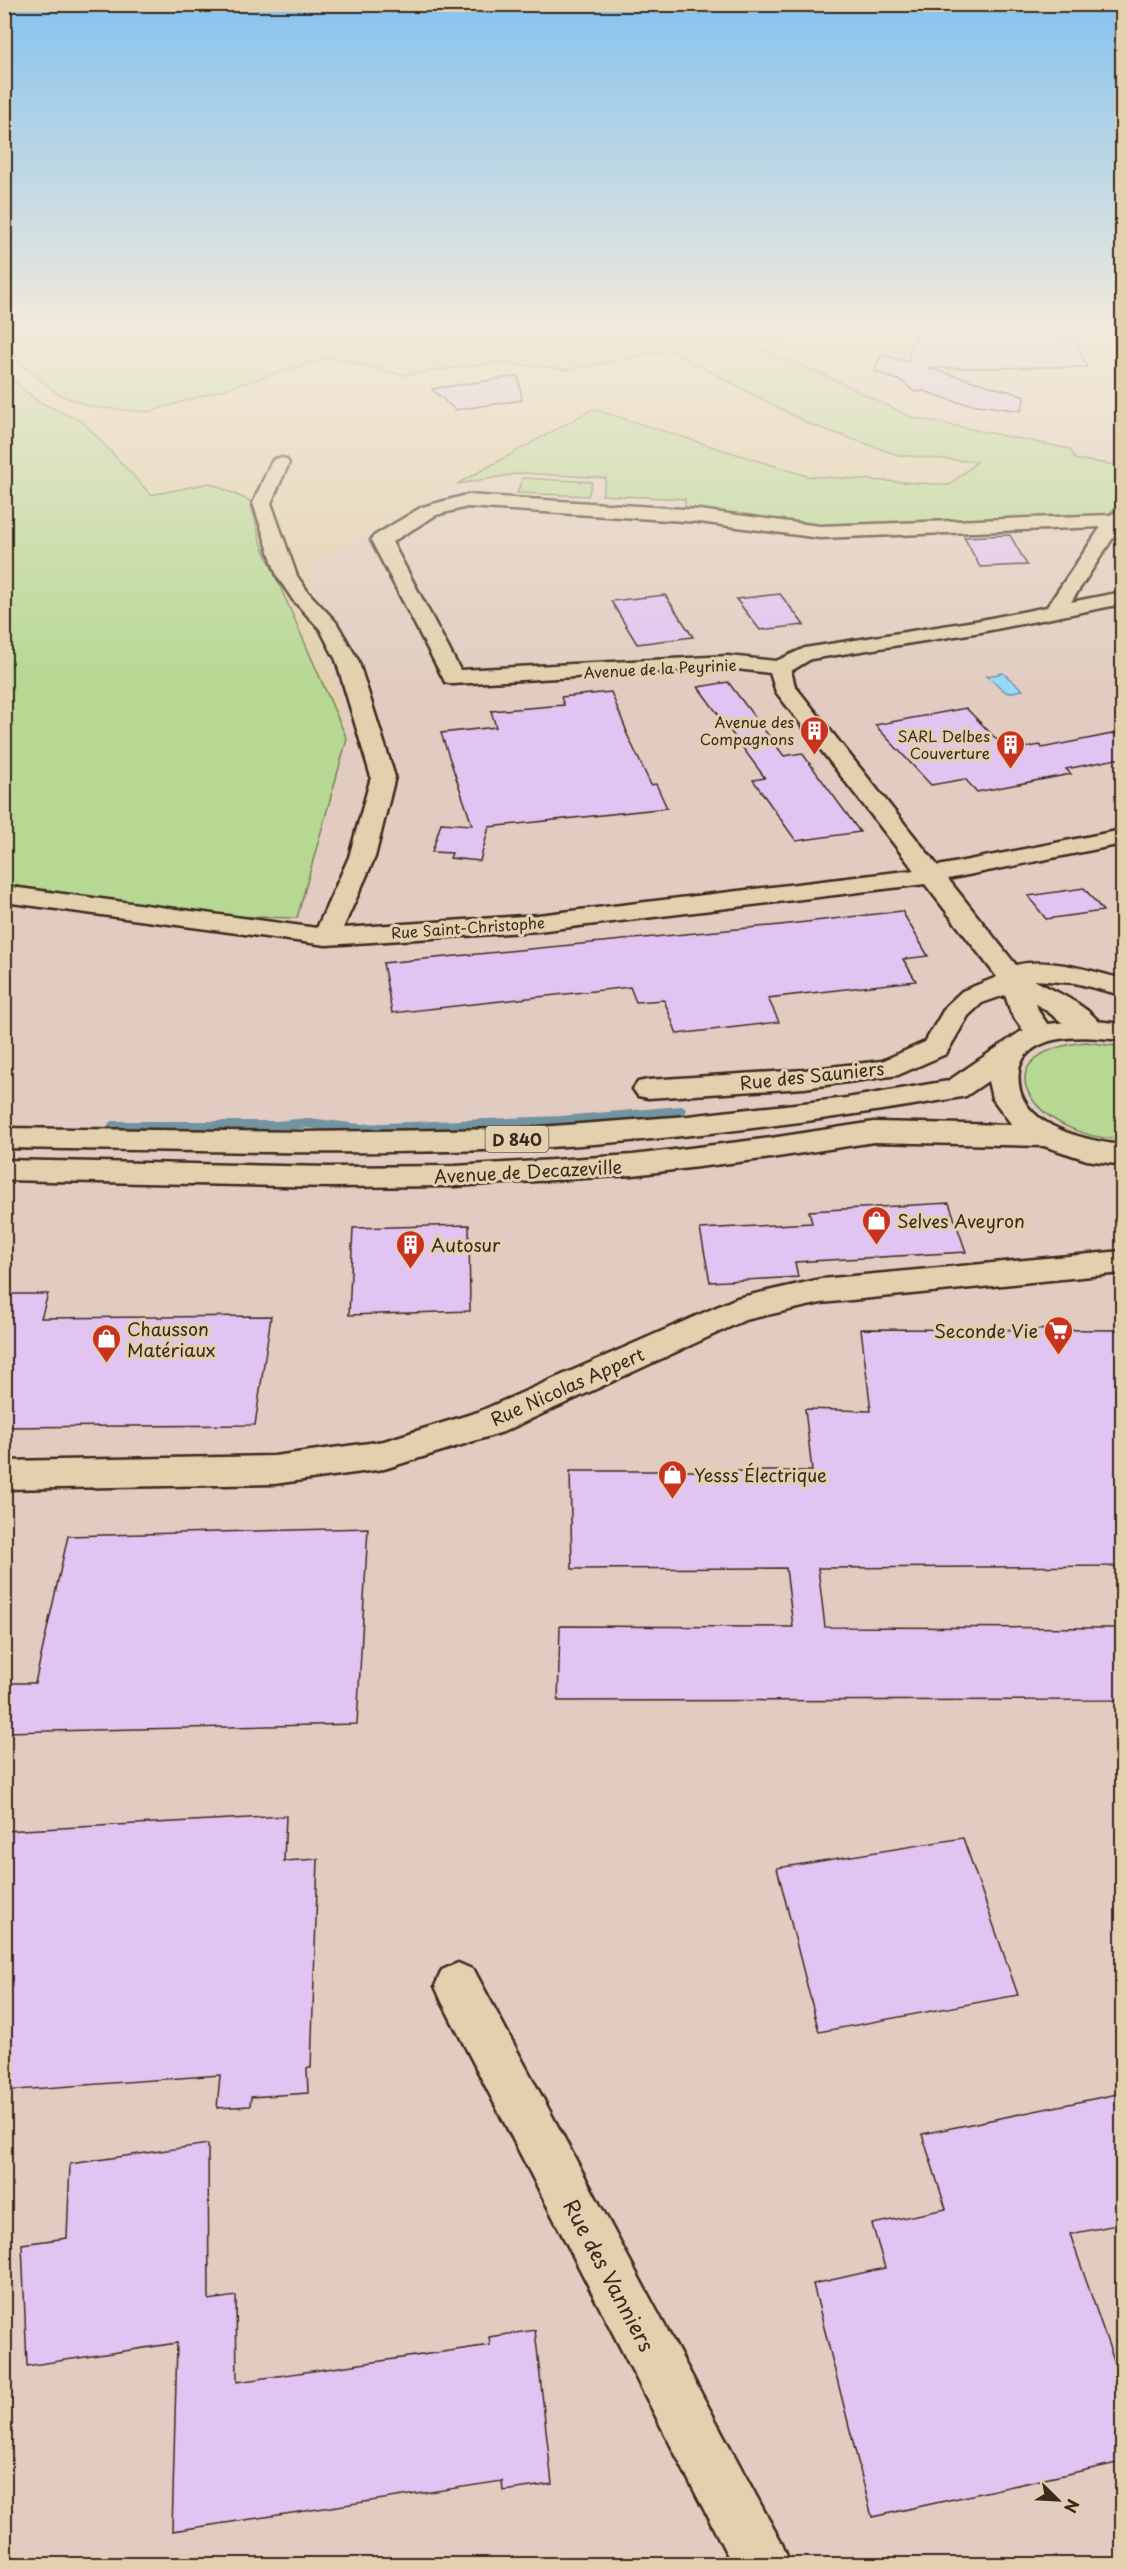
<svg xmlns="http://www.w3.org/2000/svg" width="1127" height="2569" viewBox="0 0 1127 2569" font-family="'Playpen Sans',sans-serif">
<rect width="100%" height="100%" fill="#e2d0ae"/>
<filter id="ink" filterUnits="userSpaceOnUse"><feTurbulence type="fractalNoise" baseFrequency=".0167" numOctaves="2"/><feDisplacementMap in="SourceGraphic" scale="12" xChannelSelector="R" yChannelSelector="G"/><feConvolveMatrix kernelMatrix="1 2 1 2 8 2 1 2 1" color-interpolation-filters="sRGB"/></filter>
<g filter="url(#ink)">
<path fill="#e2ccc2" d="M809 326H1122V466L1075 459 1070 449 911 417 825 375 762 350Z
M522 473 606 478 602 495 686 499 685 506 813 527 990 519 1106 518 1122 498V2564H5V886L296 918 347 739 308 566 457 484Z"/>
<path fill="#b6d892" stroke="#788158" stroke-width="1.5" d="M5 326H809L763 351 825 375 911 417 1070 449 1075 459 1122 466V498L1106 518 990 519 813 527 685 507V499L602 495 606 478 522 473 457 484 593 409 807 476 949 485 977 462 898 455 809 424 669 350 569 370 497 362 403 375 330 357 149 412 91 407 58 394 20 363 5 339Z
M4 369 12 380 39 402 83 422 151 495 210 483 250 501 261 543 347 739 297 918 224 916 5 886Z
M522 478 592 482 588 496 517 493Z
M1086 1042 1122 1047V1139C1041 1140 970 1055 1086 1042Z"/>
<path fill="#97d9f9" stroke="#7293a1" stroke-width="1.5" d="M1003 673 1023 690 1007 693 987 676Z"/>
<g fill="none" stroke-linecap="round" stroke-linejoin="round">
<path stroke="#7293a1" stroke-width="10" d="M113 1126H276L308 1123 359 1129 561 1121 681 1111"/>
</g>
<path fill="#e1c4f2" stroke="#3b2a1e" stroke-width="1.5" d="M988 327H1039L1045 337H1074L1087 367 928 368 1025 396 1021 411 957 402 924 391 914 392 905 383 875 371 881 354 908 362 911 343 918 340 913 329Z
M518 376 522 400 455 410 432 389Z
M1010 535 1027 565 980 567 964 537Z
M780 594 804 625 760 630 736 599Z
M665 595 693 637 637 644 611 601Z
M728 682 784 756 802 753 860 832 796 841 753 780 765 778 698 687Z
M611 692 627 732H626L651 785 656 784 667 808 489 827 480 861 450 858 452 853 432 852 441 823 472 825 441 733 496 727 491 711 564 705 561 697Z
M966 708 1008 751 1040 745 1042 748 1122 732V758L1066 769 1071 774 977 792 965 779 931 785 875 725Z
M1084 888 1103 911 1046 919 1028 896Z
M902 911 928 956 903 959 916 981 768 998 779 1022 677 1034 664 1000 636 1002 630 987 392 1013 383 963 780 925Z
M949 1203 966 1252 795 1262 798 1277 710 1282 700 1229 812 1223 809 1211Z
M469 1225 470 1311 349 1315 353 1228Z
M4 1294H48L41 1318 271 1316 255 1425 4 1427Z
M861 1329 1122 1330V1566L818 1568 825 1627 1122 1628V1700L558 1701 560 1626 793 1627 786 1568 572 1569 570 1471H812L805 1409 871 1411Z
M368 1528 357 1724 4 1732V1683H35L68 1536Z
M286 1816 284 1861 318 1859 311 2068H307L308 2093 251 2097 250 2106 217 2108 220 2075 4 2091V1831Z
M963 1838 1018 1995 819 2032 777 1868Z
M1122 2093V2224L1070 2234 1122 2384V2462L872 2517 813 2284 885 2268 872 2224 946 2209 922 2134Z
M208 2144 209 2300 236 2296 237 2382 490 2345 489 2337 535 2330 552 2484 503 2491 502 2481 172 2531 177 2343 27 2366 22 2244 67 2238 70 2164Z"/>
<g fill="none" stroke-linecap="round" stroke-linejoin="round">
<defs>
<path id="minor" d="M280 458 286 459 289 463 271 503 297 576 308 592 336 622 358 660 395 777 375 857 343 928 538 915 914 870 776 692 770 673 728 668 453 684 445 682 371 540 374 536 422 507 467 495 699 510 820 526 1110 515 1122 509V524L1071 602 1122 592V604L981 632 811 659 791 671 795 686 938 866 1122 830V844L948 879 1016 965C1048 957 1092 971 1122 979V995L1075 983 1034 980C1056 992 1088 1005 1103 1027L1099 1033C1075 1039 1056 1015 1036 1004L1039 1012 1054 1034 1050 1040 1040 1043 1030 1040 1011 1013 1005 995 982 1003 968 1016 946 1054 898 1075 804 1088 648 1098 638 1096 633 1089 638 1082 648 1080 804 1070 882 1061 925 1042 946 1006 962 991 997 977 925 884 538 931 326 945 4 902V886L317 928 349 857 371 777 336 660 320 629 293 600 277 576 253 503 271 463 274 459ZM467 507 699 522 820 538 1101 527 1047 607 981 620 805 648 776 661 728 656 460 670 392 542 436 515Z
M1122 1251V1273L821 1303 745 1320 503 1432 384 1469 274 1484 4 1489V1461L274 1456 384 1441 478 1412 737 1298 821 1279Z
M458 1963 474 1970 782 2544 790 2564H732L442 2002 435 1986 442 1970Z"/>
<path id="major" d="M1088 1020 1122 1024V1040C1100 1038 1077 1035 1054 1040 1037 1044 1021 1054 1019 1071 1012 1125 1083 1140 1122 1145V1165L1087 1160 1044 1146 874 1142 771 1158 633 1175 455 1186 329 1187 4 1180V1160L329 1167 455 1166 633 1155 771 1138 874 1122 1012 1125 992 1098 988 1081 966 1096 956 1098C809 1123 662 1142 513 1149 344 1156 174 1150 4 1148V1128L303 1132 513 1129 688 1116 847 1098 948 1081 1020 1032 1048 1024Z"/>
</defs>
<use href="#minor" stroke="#3b2a1e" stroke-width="5"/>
<use href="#major" stroke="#3b2a1e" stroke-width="5"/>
<use href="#minor" fill="#e2d0ae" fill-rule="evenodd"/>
<use href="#major" fill="#e2d0ae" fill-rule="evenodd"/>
</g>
</g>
<linearGradient id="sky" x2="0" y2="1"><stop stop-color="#87c3ef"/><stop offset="0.48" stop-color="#f2eadb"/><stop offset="1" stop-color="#f2eadb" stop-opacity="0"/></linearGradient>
<rect width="1127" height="686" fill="url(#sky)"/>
<defs>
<symbol id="building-pin" viewBox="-11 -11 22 30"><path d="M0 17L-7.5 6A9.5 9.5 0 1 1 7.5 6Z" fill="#c8321e" stroke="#e2d0ae"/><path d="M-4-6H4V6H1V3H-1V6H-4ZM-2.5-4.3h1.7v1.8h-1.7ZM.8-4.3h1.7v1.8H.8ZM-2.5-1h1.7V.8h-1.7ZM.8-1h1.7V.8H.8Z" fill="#fff"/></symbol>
<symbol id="shop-pin" viewBox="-11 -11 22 30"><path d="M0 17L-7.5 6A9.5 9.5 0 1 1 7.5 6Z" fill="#c8321e" stroke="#e2d0ae"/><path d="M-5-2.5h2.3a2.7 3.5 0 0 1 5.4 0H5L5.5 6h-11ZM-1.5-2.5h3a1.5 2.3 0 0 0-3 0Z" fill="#fff"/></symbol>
<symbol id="supermarket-pin" viewBox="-11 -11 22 30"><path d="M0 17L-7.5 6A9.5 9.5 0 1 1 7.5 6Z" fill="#c8321e" stroke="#e2d0ae"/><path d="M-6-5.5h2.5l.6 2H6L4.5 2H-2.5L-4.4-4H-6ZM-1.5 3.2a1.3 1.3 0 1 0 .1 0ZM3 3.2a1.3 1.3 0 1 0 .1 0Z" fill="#fff"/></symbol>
</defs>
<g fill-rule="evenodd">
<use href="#building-pin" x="798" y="714" width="33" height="45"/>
<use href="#building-pin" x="994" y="728" width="33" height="45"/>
<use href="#shop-pin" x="860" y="1204" width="33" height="45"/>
<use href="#building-pin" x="394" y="1228" width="33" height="45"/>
<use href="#supermarket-pin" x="1042" y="1314" width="33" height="45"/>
<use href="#shop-pin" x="90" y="1322" width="33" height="45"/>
<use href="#shop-pin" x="656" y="1458" width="33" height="45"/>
</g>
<g text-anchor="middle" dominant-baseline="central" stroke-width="6" stroke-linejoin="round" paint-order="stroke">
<g font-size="15" fill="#3b2a1e" stroke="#e2d0ae">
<text transform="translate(660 668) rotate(-3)">Avenue de la Peyrinie</text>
<text transform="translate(468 927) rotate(-4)">Rue Saint-Christophe</text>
</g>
<g font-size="15" fill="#3b2a1e" stroke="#e2d0ae" text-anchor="end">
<text x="794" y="721">Avenue des<tspan x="794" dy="17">Compagnons</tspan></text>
<text x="990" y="735">SARL Delbes<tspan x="990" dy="17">Couverture</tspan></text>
</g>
<rect fill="#e2d0ae" stroke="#6d5c49" stroke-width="1.5" x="485.5" y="1126" width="63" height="26" rx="4.5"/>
<g font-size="16" font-weight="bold" fill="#3b2a1e">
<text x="517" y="1139">D 840</text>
</g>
<g font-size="18" fill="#3b2a1e" stroke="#e2d0ae">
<text transform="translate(812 1075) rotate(-6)">Rue des Sauniers</text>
<text transform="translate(528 1171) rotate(-3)">Avenue de Decazeville</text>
<text transform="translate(567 1386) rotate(-24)">Rue Nicolas Appert</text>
</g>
<g font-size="18" fill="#3b2a1e" stroke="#e2d0ae" text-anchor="start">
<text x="897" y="1220">Selves Aveyron</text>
<text x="431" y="1244">Autosur</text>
<text x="127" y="1328">Chausson<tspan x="127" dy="21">Matériaux</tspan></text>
<text x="1038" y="1330" text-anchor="end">Seconde Vie</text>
<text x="694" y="1474">Yesss Électrique</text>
</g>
<g font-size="21" fill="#3b2a1e" stroke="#e2d0ae">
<text transform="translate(610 2275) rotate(62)">Rue des Vanniers</text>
</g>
</g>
<rect width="1127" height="2569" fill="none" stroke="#e2d0ae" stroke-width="24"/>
<rect x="12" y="12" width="1103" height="2545" fill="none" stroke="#3b2a1e" stroke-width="2" filter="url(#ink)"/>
<g transform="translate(1058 2500) rotate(114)" stroke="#e2d0ae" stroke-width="4.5" paint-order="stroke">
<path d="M0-4.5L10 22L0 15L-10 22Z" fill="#3b2a1e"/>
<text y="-9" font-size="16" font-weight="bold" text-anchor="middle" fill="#3b2a1e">N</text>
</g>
</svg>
